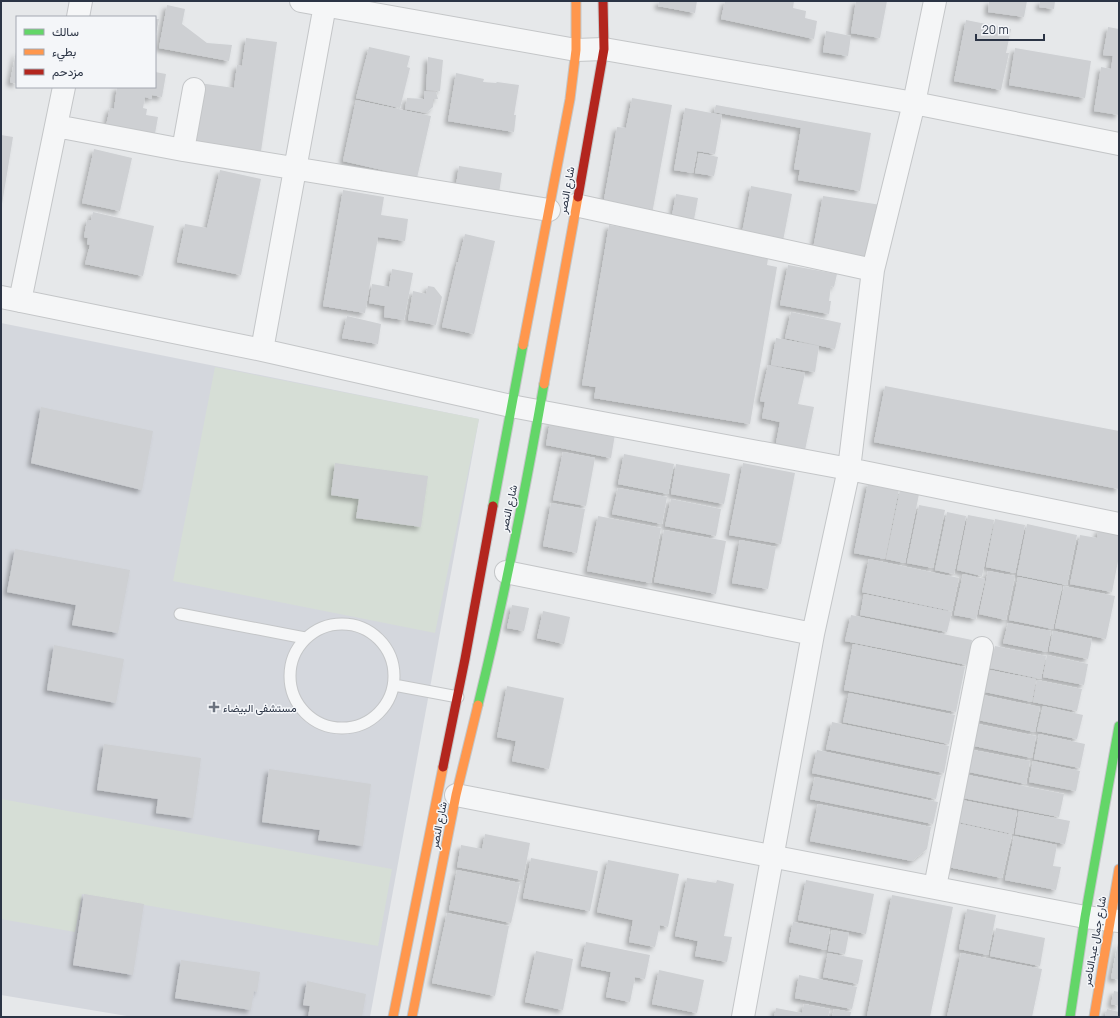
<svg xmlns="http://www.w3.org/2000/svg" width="1120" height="1018" viewBox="0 0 1120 1018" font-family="Manrope,Vazirmatn,sans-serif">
<defs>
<filter id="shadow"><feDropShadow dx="-3.5" dy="3.5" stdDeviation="2" flood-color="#0004"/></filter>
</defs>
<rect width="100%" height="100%" fill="#e6e8ea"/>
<path fill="#d4d7dd" d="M1 323 479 419 370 1017H133L1 995Z"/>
<path fill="#d6ded6" d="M215 367 479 419 435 633 173 581Z
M1 799 392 869 378 946 82 894 75 932 1 919Z"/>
<path fill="#ced0d3" filter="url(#shadow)" d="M659 1H697L695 13 658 6Z
M725 1H794L793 8 806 11 805 18 817 21 814 39 721 19Z
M856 1H887L880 38 851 33Z
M989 1H1027L1024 17 988 12Z
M1040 1H1055L1054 9 1039 7Z
M167 5 185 9 182 24 207 43 232 45 229 61 159 48Z
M155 19H159L156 35H155Z
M966 20 1011 29 1006 53H1009L1001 90 954 81Z
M1108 27 1119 29V115L1094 111 1101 67 1111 69 1113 56 1103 55Z
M826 31 851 36 848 56 823 52Z
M246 38 277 42 260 158 190 141 199 83 234 88 237 65 242 66Z
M369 47 410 56 407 67 410 68 400 108 356 98Z
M1015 48 1091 61 1085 98 1009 85Z
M16 52H17V84L10 82Z
M428 57 443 60 440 91 426 90Z
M155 72 166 74 162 97 152 95V99L145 97 143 108 147 109 146 115 158 117 154 139 105 130 110 108 114 109 117 87H155Z
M456 73 484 79 483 82 496 83 497 82 519 85 514 115H516L514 132 448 121Z
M424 91 436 92 438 99H433V107L426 113 405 109 407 98 424 99Z
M632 98 672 105 652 214 603 205 617 127 626 128Z
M356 100 431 116 417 178 343 161Z
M716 105 871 133 860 191 798 180 800 170 794 169 801 128 714 112Z
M685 108 722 115 715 154 697 151 693 173 674 170Z
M1 135 13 137 2 204H1Z
M94 149 132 158 120 211 82 203Z
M699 153 718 157 714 176 695 173Z
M459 166 502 173 499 193 456 185Z
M220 170 261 179 241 275 177 262 185 224 207 228Z
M751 186 792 194 782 246 741 238Z
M343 190 384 197 381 215 408 219 405 241 378 237 365 313 323 306Z
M676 194 698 198 693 225 671 221Z
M823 196 881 205 872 264 812 254Z
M93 212 154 226 143 276 85 264 90 245 87 244 88 238 84 237 87 220H91Z
M609 225 769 252 767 265 777 267 750 424 594 398 596 387 582 385Z
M465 234 495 241 474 334 442 327 457 262H458Z
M788 265 837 274 834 287 831 286 829 301H831L829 314 780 305Z
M392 269 413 273 404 320 384 317 385 306 369 303 372 284 389 287Z
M428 286 434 287 442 297 436 325 408 320 413 291 426 294Z
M791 312 841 323 835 349 785 338Z
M347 316 381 324 378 344 342 338Z
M776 338 819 346 815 372 771 365Z
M768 365 805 373 798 404 814 407 805 450 776 443 780 422 762 418 765 402 760 401Z
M885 386 1119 431V489L874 442Z
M41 407 153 431 142 490 31 463Z
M550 422 615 434 611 458 546 445Z
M563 452 595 458 586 506 553 500Z
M624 454 674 464 668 494 618 484Z
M335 463 428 476 421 527 356 518 359 499 331 495Z
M743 463 795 473 781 544 729 535Z
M676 464 730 474 724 504 671 494Z
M868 483 899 489 885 559 854 553Z
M618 488 667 497 662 524 612 514Z
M900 490 919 494 905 563 886 559Z
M671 499 721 509 716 536 665 526Z
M551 503 585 509 577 553 543 546Z
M919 505 945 510 933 568 907 563Z
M947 512 966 516 954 574 935 570Z
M968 515 994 520 982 576 957 570Z
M598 516 661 528 651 583 587 571Z
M995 519 1025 525 1015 573 986 567Z
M1027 524 1077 535 1067 585 1017 575Z
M1099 529 1119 533V556L1112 592 1070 584 1080 535 1097 538Z
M664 530 726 541 716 594 654 582Z
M740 540 776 547 768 589 732 583Z
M15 549 130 570 118 633 72 625 76 605 7 592Z
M869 559 959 578 952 611 862 592Z
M988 571 1015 576 1006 620 979 614Z
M963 574 985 579 976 619 954 615Z
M1018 577 1062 586 1053 629 1009 620Z
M1064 586 1115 596 1106 639 1055 628Z
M864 594 952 612 947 632 860 615Z
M512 605 529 608 524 631 507 628Z
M543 611 570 617 564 644 537 638Z
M851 615 972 640 967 665 845 641Z
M1008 623 1051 631 1047 652 1003 643Z
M1053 631 1092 639 1088 659 1049 651Z
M853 644 965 667 956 712 844 690Z
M54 645 124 659 116 703 47 690Z
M995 646 1046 656 1041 679 990 668Z
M1047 655 1088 664 1084 685 1043 677Z
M990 670 1036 679 1032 702 985 692Z
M1037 680 1082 689 1077 711 1033 702Z
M507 686 564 698 549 769 512 761 516 741 497 737Z
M849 693 955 715 949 744 843 722Z
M983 695 1040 707 1035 732 978 720Z
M1043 706 1083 715 1077 739 1037 731Z
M832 722 949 746 944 773 826 749Z
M978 724 1036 736 1032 758 974 746Z
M1039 734 1085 744 1080 768 1034 759Z
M104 744 201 758 193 818 156 813 158 799 97 790Z
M817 750 941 776 936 799 812 773Z
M973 750 1030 761 1026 784 969 772Z
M1033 761 1080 771 1076 791 1029 782Z
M269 769 371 784 363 846 318 840 320 830 262 822Z
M968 775 1064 794 1059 817 963 798Z
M815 777 938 802 933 824 810 799Z
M962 800 1017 811 1013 834 958 822Z
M818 804 931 827 927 849 912 861 810 841Z
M1019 811 1070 821 1065 844 1015 834Z
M957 823 1012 835 1002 878 948 867Z
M485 834 530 843 523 880 457 867 461 845 482 849Z
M1014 836 1057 845 1053 866 1061 867 1056 890 1005 880Z
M531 858 598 871 590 911 523 898Z
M608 860 679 874 668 927 660 925 655 947 629 942 633 920 597 912Z
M457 870 520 883 511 923 449 910Z
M687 878 716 883 717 880 734 884 724 936 732 937 727 962 695 956 698 941 675 936Z
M806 880 874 894 866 934 798 920Z
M84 894 144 904 133 975 73 965Z
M892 895 953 907 930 1017 867 1016Z
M967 909 996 915 988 955 959 949Z
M447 913 509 926 495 996 432 983Z
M793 922 830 929 826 950 789 942Z
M996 928 1045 938 1040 966 990 956Z
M832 930 849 933 845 954 828 951Z
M586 942 650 955 645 979 635 977 630 1002 606 997 611 972 581 966Z
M1118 943H1119V980L1111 978Z
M536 951 573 959 563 1010 525 1002Z
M828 953 863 960 858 984 823 977Z
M961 953 1042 969 1032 1017H947Z
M181 960 260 972 257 992 254 991 251 1010 175 998Z
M659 970 704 980 697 1013 652 1004Z
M799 975 857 987 852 1009 795 998Z
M307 981 366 994 362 1017H308L310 1006 303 1005Z
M1114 991 1119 992V1006L1111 1004Z
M804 1004 830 1009 828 1017H774L776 1008 802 1013Z
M834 1009 851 1012 850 1017H832Z
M1107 1009 1119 1012V1017H1105Z"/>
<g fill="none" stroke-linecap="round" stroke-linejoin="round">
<defs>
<path id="lane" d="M180 614 305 638
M290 676a52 52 0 1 1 104 0a52 52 0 1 1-104 0Z
M394 685 458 697"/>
<path id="street" d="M301 1 576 50 604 49 914 103 1119 144
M78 17 81 1
M194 89 183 150 549 210
M56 126 183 150
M575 205 873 270
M1 297 262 350 511 406 849 469 1119 524
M20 301 64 87
M262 350 325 5
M506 572 813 634
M456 795 1085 917 1119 921
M935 887 982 648
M743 1017 813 634 849 469 873 270 914 103 935 1"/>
<path id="fast" d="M493 506 523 345
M478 705C504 599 525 492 544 384
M1070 1017 1085 917 1119 726"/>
<path id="slow" d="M523 345 570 99 576 50V1
M544 384 578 197
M393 1017 443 767
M412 1017 456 795 478 705
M1094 1017 1119 869"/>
<path id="jam" d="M578 197 604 49 603 1
M443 767 465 659 493 506"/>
</defs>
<use href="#lane" stroke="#c4c6c8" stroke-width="13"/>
<use href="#street" stroke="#c4c6c8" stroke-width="24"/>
<use href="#fast" stroke="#c4c6c8" stroke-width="11"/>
<use href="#slow" stroke="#c4c6c8" stroke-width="11"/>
<use href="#jam" stroke="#c4c6c8" stroke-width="11"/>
<use href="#lane" stroke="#f5f6f7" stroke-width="11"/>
<use href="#street" stroke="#f5f6f7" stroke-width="22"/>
<use href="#fast" stroke="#63d668" stroke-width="9"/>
<use href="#slow" stroke="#ff974d" stroke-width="9"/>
<use href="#jam" stroke="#b3261e" stroke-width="9"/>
</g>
<path fill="#6c737f" stroke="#f4f6f9" stroke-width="1.5" d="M212 701h4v4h4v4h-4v4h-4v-4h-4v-4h4z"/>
<g text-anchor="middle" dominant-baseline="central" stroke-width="3" stroke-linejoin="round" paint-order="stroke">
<g font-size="11" fill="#2b3445" stroke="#f4f6f9">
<text transform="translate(566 190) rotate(-80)">شارع النصر</text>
<text transform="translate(508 508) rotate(-78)">شارع النصر</text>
<text transform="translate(438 825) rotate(-79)">شارع النصر</text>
<text transform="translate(1094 941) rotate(-80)">شارع جمال عبدالناصر</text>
</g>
<g font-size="11" fill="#2b3445" stroke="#f4f6f9" text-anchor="start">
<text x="223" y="707">مستشفى البيضاء</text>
</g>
</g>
<rect width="1120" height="1018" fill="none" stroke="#2b3445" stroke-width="4"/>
<rect x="16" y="16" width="140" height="72" fill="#f4f6f9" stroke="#a4a8b1"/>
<rect x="24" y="29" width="20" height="6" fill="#63d668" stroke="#a4a8b1"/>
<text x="52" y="36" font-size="12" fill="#2b3445">سالك</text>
<rect x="24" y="49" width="20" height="6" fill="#ff974d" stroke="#a4a8b1"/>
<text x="52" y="56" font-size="12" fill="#2b3445">بطيء</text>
<rect x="24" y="69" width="20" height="6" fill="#b3261e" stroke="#a4a8b1"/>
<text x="52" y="76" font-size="12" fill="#2b3445">مزدحم</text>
<path d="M976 34v6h68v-6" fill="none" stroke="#2b3445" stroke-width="2"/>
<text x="982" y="34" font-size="12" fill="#2b3445" stroke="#f4f6f9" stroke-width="3" paint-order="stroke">20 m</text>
</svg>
